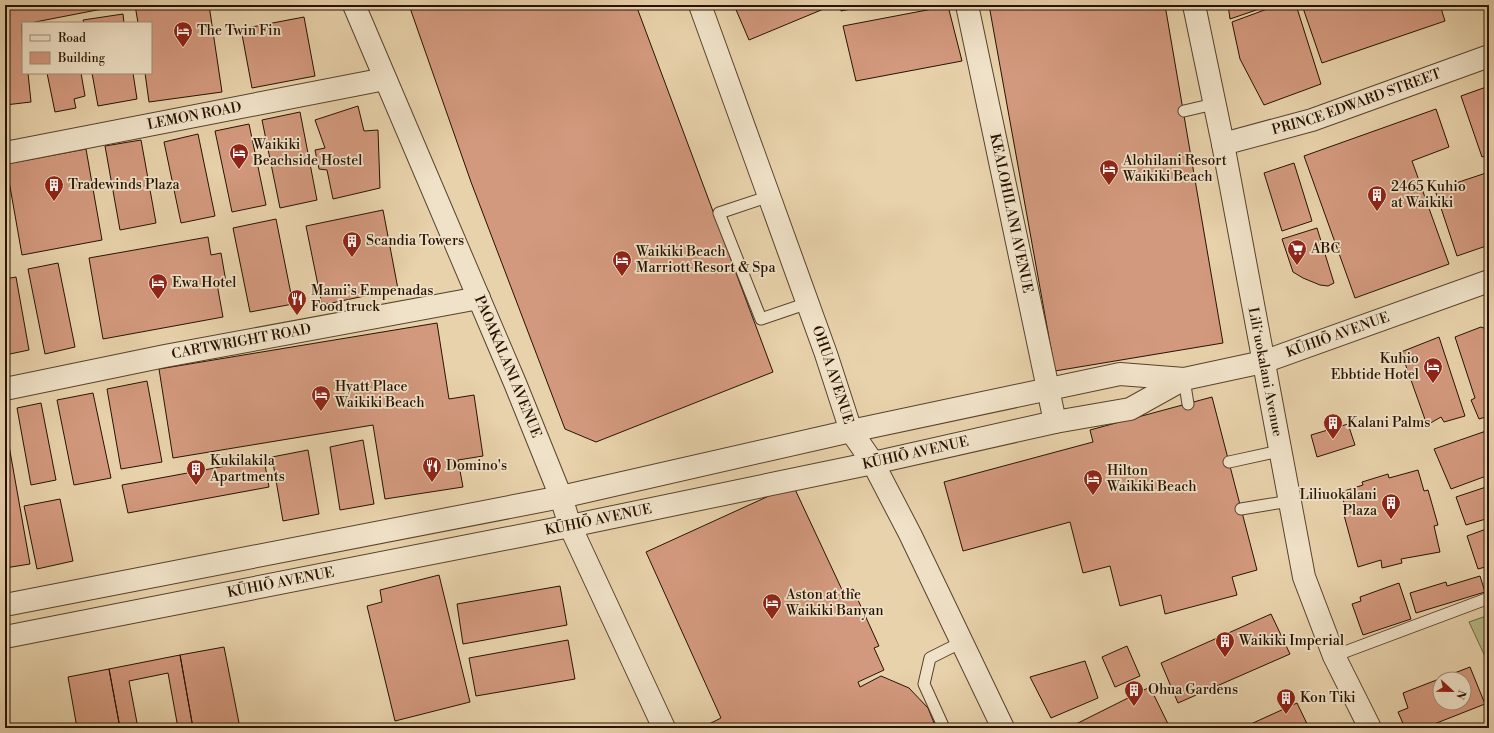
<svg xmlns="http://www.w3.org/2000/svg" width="1494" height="733" viewBox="0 0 1494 733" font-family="'Libre Bodoni',serif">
<rect width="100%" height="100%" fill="#e8d2ab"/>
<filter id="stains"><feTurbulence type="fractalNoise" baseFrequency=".005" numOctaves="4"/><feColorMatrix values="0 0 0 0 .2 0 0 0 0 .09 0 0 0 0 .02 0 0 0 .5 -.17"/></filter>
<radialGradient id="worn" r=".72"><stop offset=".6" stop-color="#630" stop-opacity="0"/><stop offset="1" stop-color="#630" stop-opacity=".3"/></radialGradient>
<path fill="#b8bb87" stroke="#706644" d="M1489 615V665L1469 622Z"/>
<path fill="#d3997e" stroke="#271201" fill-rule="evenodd" d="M5 5H96L97 10 30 23H23L22 25 23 73H28L31 102 5 105Z
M96 5H132L97 10Z
M135 5H209L222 92 149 102 145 73H151V23H138Z
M409 5H636L773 372 596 442 565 429 471 182Z
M734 5H825L826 8 749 40Z
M840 5H870L841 11Z
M989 5H1165L1223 343 1055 371Z
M1228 5H1271L1230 19Z
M1278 5H1296L1321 84 1264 105 1240 59 1232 22Z
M1302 5H1440L1445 21 1322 63Z
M948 6 962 61 856 81 843 26Z
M123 14 124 23H84L83 20Z
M304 17 315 76 252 88 241 29Z
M47 73H81L85 96 74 99 76 108 55 112Z
M92 73H133L137 99 98 106Z
M1489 86V154L1482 157 1461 96Z
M358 106 364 131 378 130 380 188 333 199 327 170 319 169 315 150 325 148 315 120Z
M1436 109 1449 147 1412 161 1449 264 1355 298 1304 156Z
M300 112 317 200 280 208 262 120Z
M249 124 266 205 232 212 215 131Z
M198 134 215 216 181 223 164 142Z
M141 140 156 223 120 230 105 146Z
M86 149 102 240 22 255 6 164Z
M1294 163 1312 221 1282 231 1264 173Z
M1489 172V245L1457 256 1435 190Z
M383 210 398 289 322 305 306 226Z
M276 219 293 304 250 312 233 228Z
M1317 228 1334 283 1328 286 1320 285 1303 278 1293 272 1282 239Z
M208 237 211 255 221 253 226 282 217 284 223 317 103 339 89 258Z
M58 263 75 347 45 354 28 269Z
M16 277 29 350 5 355V279Z
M437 323 449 399 474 395 483 456 458 460 463 487 385 499 373 425 173 458 159 369Z
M1481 327 1489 330V416L1479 419 1471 400 1475 398 1455 337Z
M1439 337 1465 416 1444 422 1441 417 1427 425 1401 352Z
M147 381 162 462 121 469 107 389Z
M93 393 111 478 74 485 57 400Z
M1212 397 1257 570 1232 577 1237 595 1165 614 1161 595 1120 606 1110 566 1083 573 1070 522 963 551 944 482 1093 442 1090 430Z
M41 403 56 480 31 485 17 408Z
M5 423 30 564 5 568Z
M1348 424 1355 445 1317 457 1311 435Z
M1489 430V475L1451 489 1434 449Z
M363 440 374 504 340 510 330 447Z
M308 450 319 514 283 521 272 457Z
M264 459 269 487 128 513 122 485Z
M1418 470 1424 491 1428 490 1438 525 1434 526 1440 552 1401 559 1402 563 1382 568 1381 560 1358 567 1344 515 1347 514 1341 492 1363 485 1362 482 1388 474 1389 478Z
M793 485 844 594 853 589 879 646 874 648 884 670 858 682 860 687 881 676 909 688 928 708 936 728H709L707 725 721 718 646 552Z
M1489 486V518L1466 525 1456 497Z
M60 499 73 561 37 569 24 506Z
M1489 528V566L1478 569 1467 536Z
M439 575 470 702 395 721 367 606 382 602 380 590Z
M1480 576 1485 592 1416 613 1410 593 1446 582 1447 586Z
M1399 583 1411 619 1363 635 1352 604 1361 601 1360 597Z
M560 586 567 625 463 644 457 604Z
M1271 614 1290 654 1178 703 1161 663Z
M568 640 575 679 476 696 469 658Z
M1127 646 1140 676 1115 687 1102 657Z
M224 647 240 728H193L180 655Z
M180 655 193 728H178L168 673 129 681 138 728H120L109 669Z
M1085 661 1098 698 1051 718 1030 677Z
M1470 667 1485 704 1424 728H1405L1398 712 1408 708 1403 693ZM1440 679H1464V703H1440Z
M109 669 120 728H77L68 677Z
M1150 687 1170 728H1068Z
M1297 703 1309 728H1242Z"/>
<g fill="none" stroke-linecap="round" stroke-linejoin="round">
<defs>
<path id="service" d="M1184 111 1214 104
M770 196 719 213 761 319 808 303
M1184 379 1188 404
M1229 462 1280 451
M1241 509 1290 501
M1334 656 1489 598
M944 728 924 684 930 658 962 642"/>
<g id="minor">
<path id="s1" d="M354 5 515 383 561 497 570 526 664 728"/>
<path id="s2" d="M700 5 826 354 851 431 873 463 910 534 1003 728"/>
<path id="s3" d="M967 5 1055 422"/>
<path d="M1194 5 1223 144 1304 577 1334 656 1370 728"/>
<path id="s4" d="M1223 144 1312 120 1489 56"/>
<path id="s5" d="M5 153 385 79"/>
<path id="s6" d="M5 389 165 356 479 298"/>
</g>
<g id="tertiary">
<path d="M5 605 561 497 851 431 1120 374 1184 379"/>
<path id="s7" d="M5 637 570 526 873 463 1055 422 1130 409 1184 379 1263 362 1489 281"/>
</g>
</defs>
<use href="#service" stroke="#57422c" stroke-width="13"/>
<use href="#minor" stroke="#57422c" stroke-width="24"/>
<use href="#tertiary" stroke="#57422c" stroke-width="24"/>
<use href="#service" stroke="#f0e2c8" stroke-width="11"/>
<use href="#minor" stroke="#f0e2c8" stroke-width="22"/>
<use href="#tertiary" stroke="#f0e2c8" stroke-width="22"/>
</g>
<defs>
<symbol id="hotel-pin" viewBox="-11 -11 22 30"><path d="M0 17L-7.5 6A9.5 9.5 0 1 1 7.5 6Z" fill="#8f2418" stroke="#f0e2c8"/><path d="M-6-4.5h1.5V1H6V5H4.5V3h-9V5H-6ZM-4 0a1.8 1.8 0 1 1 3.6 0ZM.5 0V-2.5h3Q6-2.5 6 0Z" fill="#fff"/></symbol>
<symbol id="building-pin" viewBox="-11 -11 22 30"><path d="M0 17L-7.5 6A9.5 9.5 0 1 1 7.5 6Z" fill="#8f2418" stroke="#f0e2c8"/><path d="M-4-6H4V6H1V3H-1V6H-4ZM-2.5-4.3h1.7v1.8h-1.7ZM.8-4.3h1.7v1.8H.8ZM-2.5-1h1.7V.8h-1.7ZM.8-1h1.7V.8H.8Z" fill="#fff"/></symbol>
<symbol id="supermarket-pin" viewBox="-11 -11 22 30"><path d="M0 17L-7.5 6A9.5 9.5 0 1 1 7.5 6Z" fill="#8f2418" stroke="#f0e2c8"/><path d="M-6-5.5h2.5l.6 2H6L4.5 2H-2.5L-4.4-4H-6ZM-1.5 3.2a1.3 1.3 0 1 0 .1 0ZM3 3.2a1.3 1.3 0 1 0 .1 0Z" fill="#fff"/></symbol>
<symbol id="restaurant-pin" viewBox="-11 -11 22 30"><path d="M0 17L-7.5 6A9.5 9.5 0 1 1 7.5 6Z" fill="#8f2418" stroke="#f0e2c8"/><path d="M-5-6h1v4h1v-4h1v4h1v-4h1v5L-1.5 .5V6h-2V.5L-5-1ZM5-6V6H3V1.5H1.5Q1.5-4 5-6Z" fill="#fff"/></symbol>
</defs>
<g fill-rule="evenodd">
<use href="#hotel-pin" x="172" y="20" width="22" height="30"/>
<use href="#hotel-pin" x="228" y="142" width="22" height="30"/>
<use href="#hotel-pin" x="1098" y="158" width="22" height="30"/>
<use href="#building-pin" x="43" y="174" width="22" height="30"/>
<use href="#building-pin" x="1366" y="184" width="22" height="30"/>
<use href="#building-pin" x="341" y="230" width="22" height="30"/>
<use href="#supermarket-pin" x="1286" y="238" width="22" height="30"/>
<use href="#hotel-pin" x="611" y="249" width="22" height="30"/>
<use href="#hotel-pin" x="147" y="272" width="22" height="30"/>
<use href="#restaurant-pin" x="286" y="288" width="22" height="30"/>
<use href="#hotel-pin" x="1422" y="356" width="22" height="30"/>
<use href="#hotel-pin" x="310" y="384" width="22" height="30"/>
<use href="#building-pin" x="1322" y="412" width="22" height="30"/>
<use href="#restaurant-pin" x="421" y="455" width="22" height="30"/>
<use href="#building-pin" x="185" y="458" width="22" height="30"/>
<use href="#hotel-pin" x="1082" y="468" width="22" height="30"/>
<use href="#building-pin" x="1380" y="492" width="22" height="30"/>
<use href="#hotel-pin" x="761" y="592" width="22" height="30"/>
<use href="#building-pin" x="1214" y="630" width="22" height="30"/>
<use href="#building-pin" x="1123" y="679" width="22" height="30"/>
<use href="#building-pin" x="1275" y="687" width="22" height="30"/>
</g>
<g text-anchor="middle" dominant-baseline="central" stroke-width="3.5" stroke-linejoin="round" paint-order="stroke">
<g font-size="14" fill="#271201" stroke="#f0e2c8" text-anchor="start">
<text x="197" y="31">The Twin Fin</text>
<text x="253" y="145">Waikiki<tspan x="253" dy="16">Beachside Hostel</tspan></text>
<text x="1123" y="161">Alohilani Resort<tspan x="1123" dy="16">Waikiki Beach</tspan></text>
<text x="68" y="185">Tradewinds Plaza</text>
<text x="1391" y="187">2465 Kuhio<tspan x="1391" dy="16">at Waikiki</tspan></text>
<text x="366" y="241">Scandia Towers</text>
<text x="1311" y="249">ABC</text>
<text x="636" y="252">Waikiki Beach<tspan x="636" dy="16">Marriott Resort &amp; Spa</tspan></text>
<text x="172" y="283">Ewa Hotel</text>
<text x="311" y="291">Mami’s Empenadas<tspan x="311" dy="16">Food truck</tspan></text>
<text x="1419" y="359" text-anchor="end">Kuhio<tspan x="1419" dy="16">Ebbtide Hotel</tspan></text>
<text x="335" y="387">Hyatt Place<tspan x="335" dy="16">Waikiki Beach</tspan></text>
<text x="1347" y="423">Kalani Palms</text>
<text x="210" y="461">Kukilakila<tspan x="210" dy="16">Apartments</tspan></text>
<text x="446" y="466">Domino's</text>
<text x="1107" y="471">Hilton<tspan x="1107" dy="16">Waikiki Beach</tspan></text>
<text x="1377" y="495" text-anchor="end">Liliuokalani<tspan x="1377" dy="16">Plaza</tspan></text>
<text x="786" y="595">Aston at the<tspan x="786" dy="16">Waikiki Banyan</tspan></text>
<text x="1239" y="641">Waikiki Imperial</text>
<text x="1148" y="690">Ohua Gardens</text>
<text x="1300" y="698">Kon Tiki</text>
</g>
<g font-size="14" fill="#271201" stroke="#f0e2c8">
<text stroke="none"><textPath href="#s4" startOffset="140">PRINCE EDWARD STREET</textPath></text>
<text stroke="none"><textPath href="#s5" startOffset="193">LEMON ROAD</textPath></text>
<text stroke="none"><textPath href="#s3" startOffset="213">KEALOHILANI AVENUE</textPath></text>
<text stroke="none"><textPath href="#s7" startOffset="1370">KŪHIŌ AVENUE</textPath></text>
<text stroke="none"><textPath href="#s6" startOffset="241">CARTWRIGHT ROAD</textPath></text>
<text stroke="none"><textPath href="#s1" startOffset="393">PAOAKALANI AVENUE</textPath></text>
<text transform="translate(1265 372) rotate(79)">Liliʻuokalani Avenue</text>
<text stroke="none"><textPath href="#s2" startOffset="393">OHUA AVENUE</textPath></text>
<text stroke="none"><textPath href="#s7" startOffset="929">KŪHIŌ AVENUE</textPath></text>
<text stroke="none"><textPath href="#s7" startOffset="605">KŪHIŌ AVENUE</textPath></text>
<text stroke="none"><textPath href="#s7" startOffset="281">KŪHIŌ AVENUE</textPath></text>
</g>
</g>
<rect width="1494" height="733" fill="none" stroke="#e8d2ab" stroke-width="20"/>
<rect x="6" y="6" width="1482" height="721" fill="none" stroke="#271201" stroke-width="2"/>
<rect x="10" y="10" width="1474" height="713" fill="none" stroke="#271201"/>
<rect x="22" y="22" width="130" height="52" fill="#f0e2c8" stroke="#a08f78"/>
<rect x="30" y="35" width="20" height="6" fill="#f0e2c8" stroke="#a08f78"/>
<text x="58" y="42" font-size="12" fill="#271201">Road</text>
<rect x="30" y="52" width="20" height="12" fill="#d3997e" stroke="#a08f78"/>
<text x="58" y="62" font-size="12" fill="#271201">Building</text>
<g transform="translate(1452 691) rotate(112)"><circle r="19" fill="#f0e2c8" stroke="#a08f78"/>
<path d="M0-3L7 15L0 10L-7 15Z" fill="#8f2418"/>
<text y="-6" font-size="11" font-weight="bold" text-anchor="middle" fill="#271201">N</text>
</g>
<rect width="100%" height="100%" filter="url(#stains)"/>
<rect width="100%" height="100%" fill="url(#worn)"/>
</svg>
